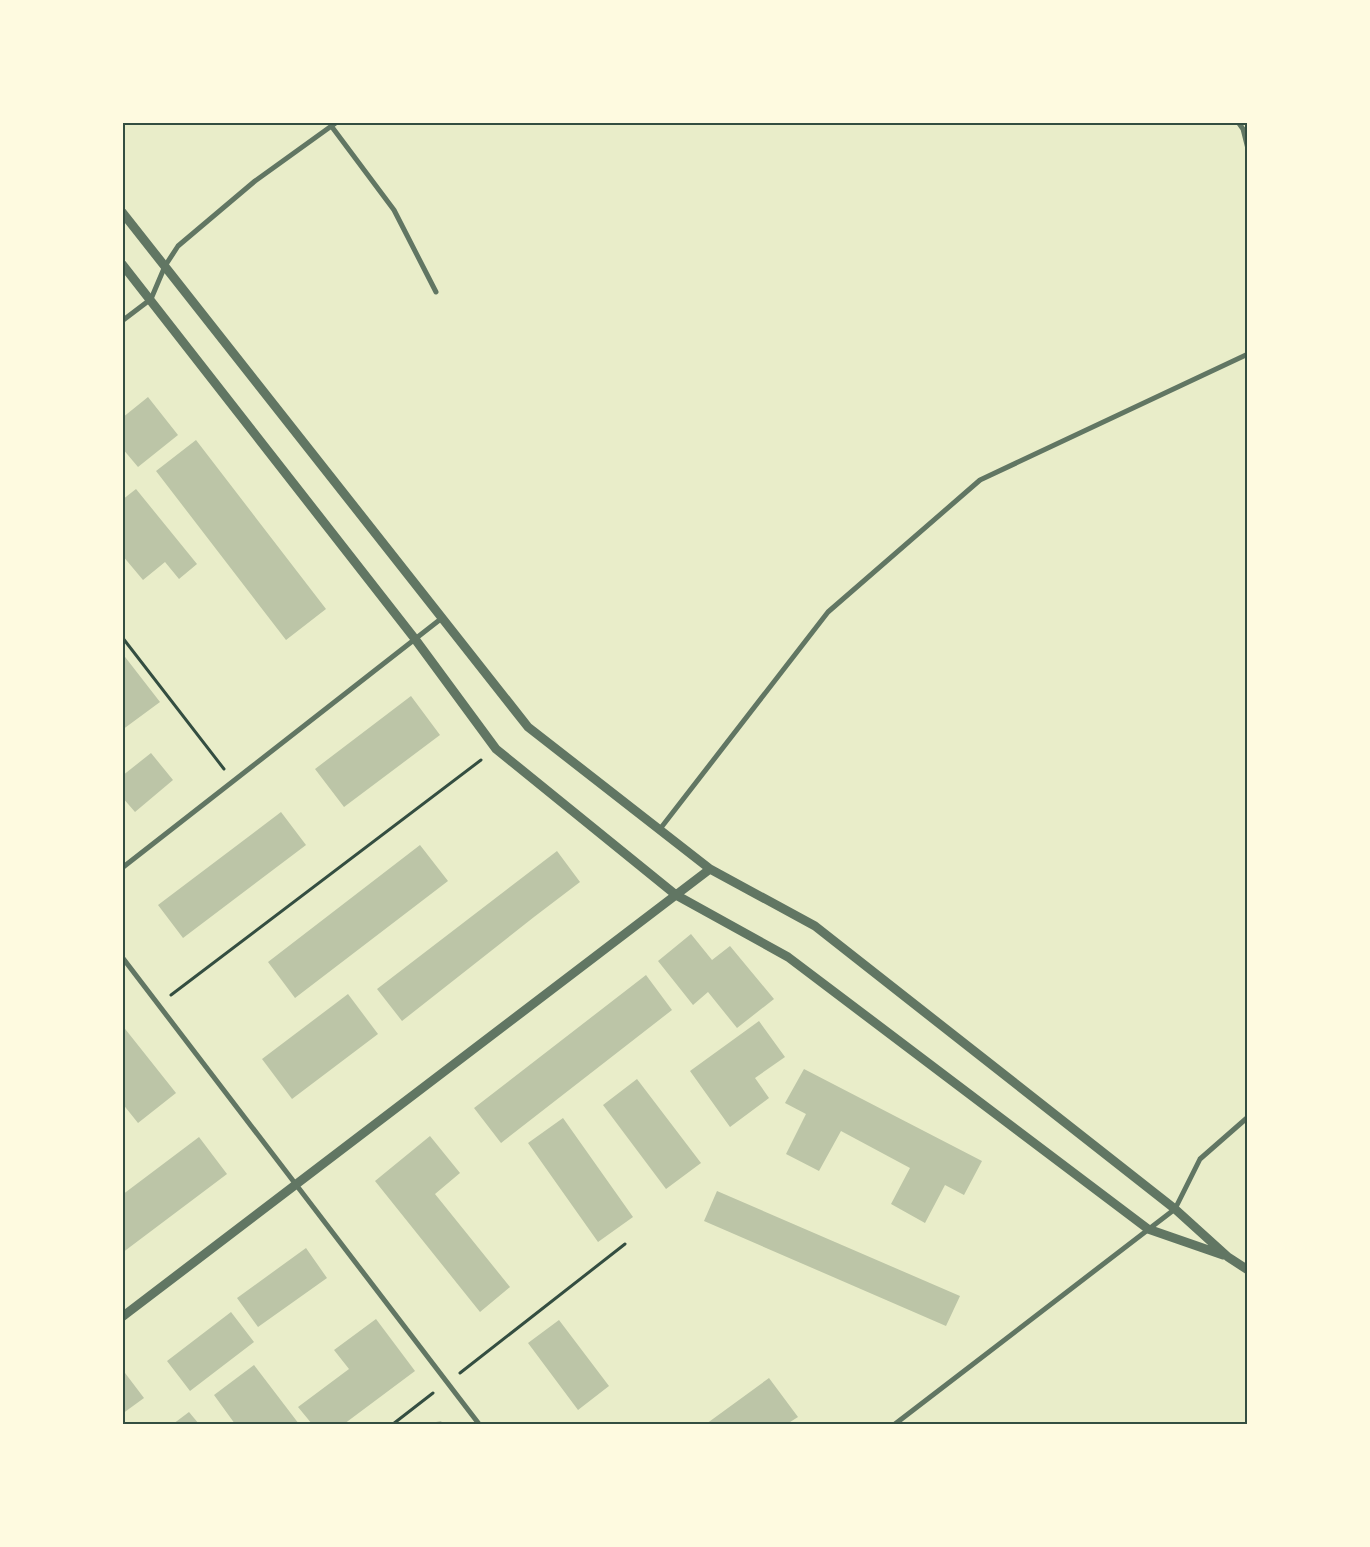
<svg xmlns="http://www.w3.org/2000/svg" width="1370" height="1547" viewBox="0 0 1370 1547" font-family="Literata,serif">
<rect width="100%" height="100%" fill="#e9edc9"/>
<path fill="#bcc5a7" d="M148 397 178 435 138 467 122 448V418Z
M196 440 326 609 286 640 156 471Z
M136 489 197 564 179 579 165 562 143 580 122 555V500Z
M122 653 160 702 122 730Z
M411 696 440 735 344 807 315 769Z
M151 753 173 780 135 812 122 797V776Z
M281 812 306 845 183 938 158 905Z
M420 845 448 881 295 998 268 962Z
M557 851 580 882 534 917 402 1021 377 989Z
M691 934 712 960 730 946 774 999 737 1028 708 992 693 1005 658 961Z
M646 975 672 1010 501 1143 474 1108Z
M348 994 378 1034 292 1099 262 1059Z
M759 1021 785 1057 755 1078 769 1098 730 1127 690 1071Z
M122 1025 176 1093 138 1123 122 1103Z
M804 1069 982 1161 964 1195 945 1185 925 1223 891 1204 910 1168 841 1131 819 1171 786 1154 806 1114 785 1103Z
M637 1079 701 1163 666 1189 603 1105Z
M563 1118 633 1217 598 1242 528 1143Z
M430 1136 460 1173 435 1194 510 1287 480 1312 375 1181Z
M199 1137 227 1174 122 1253V1195Z
M717 1191 960 1296 946 1326 704 1221Z
M306 1248 327 1278 258 1327 237 1298Z
M231 1312 254 1342 190 1391 167 1361Z
M376 1319 415 1371 344 1424H312L298 1407 349 1369 334 1350Z
M559 1320 609 1386 578 1410 528 1343Z
M254 1365 299 1424H235L214 1395Z
M122 1369 144 1398 122 1414Z
M769 1378 798 1417 787 1424H706Z
M189 1412 199 1424H173Z
M441 1421 443 1424H433L436 1422Z"/>
<g fill="none" stroke-linecap="round" stroke-linejoin="round">
<path stroke="#344e41" stroke-width="3" d="M122 637 224 769
M171 995 481 760
M460 1373 625 1244
M393 1424 433 1393"/>
<path stroke="#617663" stroke-width="5" d="M1238 122 1243 129 1248 149
M332 127 394 210 436 292
M122 321 151 299 165 266 178 246 255 181 337 122
M660 829 828 612 980 480 1248 354
M122 868 442 618
M122 957 479 1424
M895 1424 1175 1209 1200 1159 1248 1117"/>
<path stroke="#617663" stroke-width="9" d="M122 212 528 727 710 869 815 926 1175 1209 1228 1257 1248 1270
M122 264 415 639 496 749 676 895 788 957 1148 1229 1223 1255
M122 1317 710 869"/>
</g>
<rect width="1370" height="1547" fill="none" stroke="#fefae0" stroke-width="248"/>
<rect x="124" y="124" width="1122" height="1299" fill="none" stroke="#344e41" stroke-width="2"/>
</svg>
